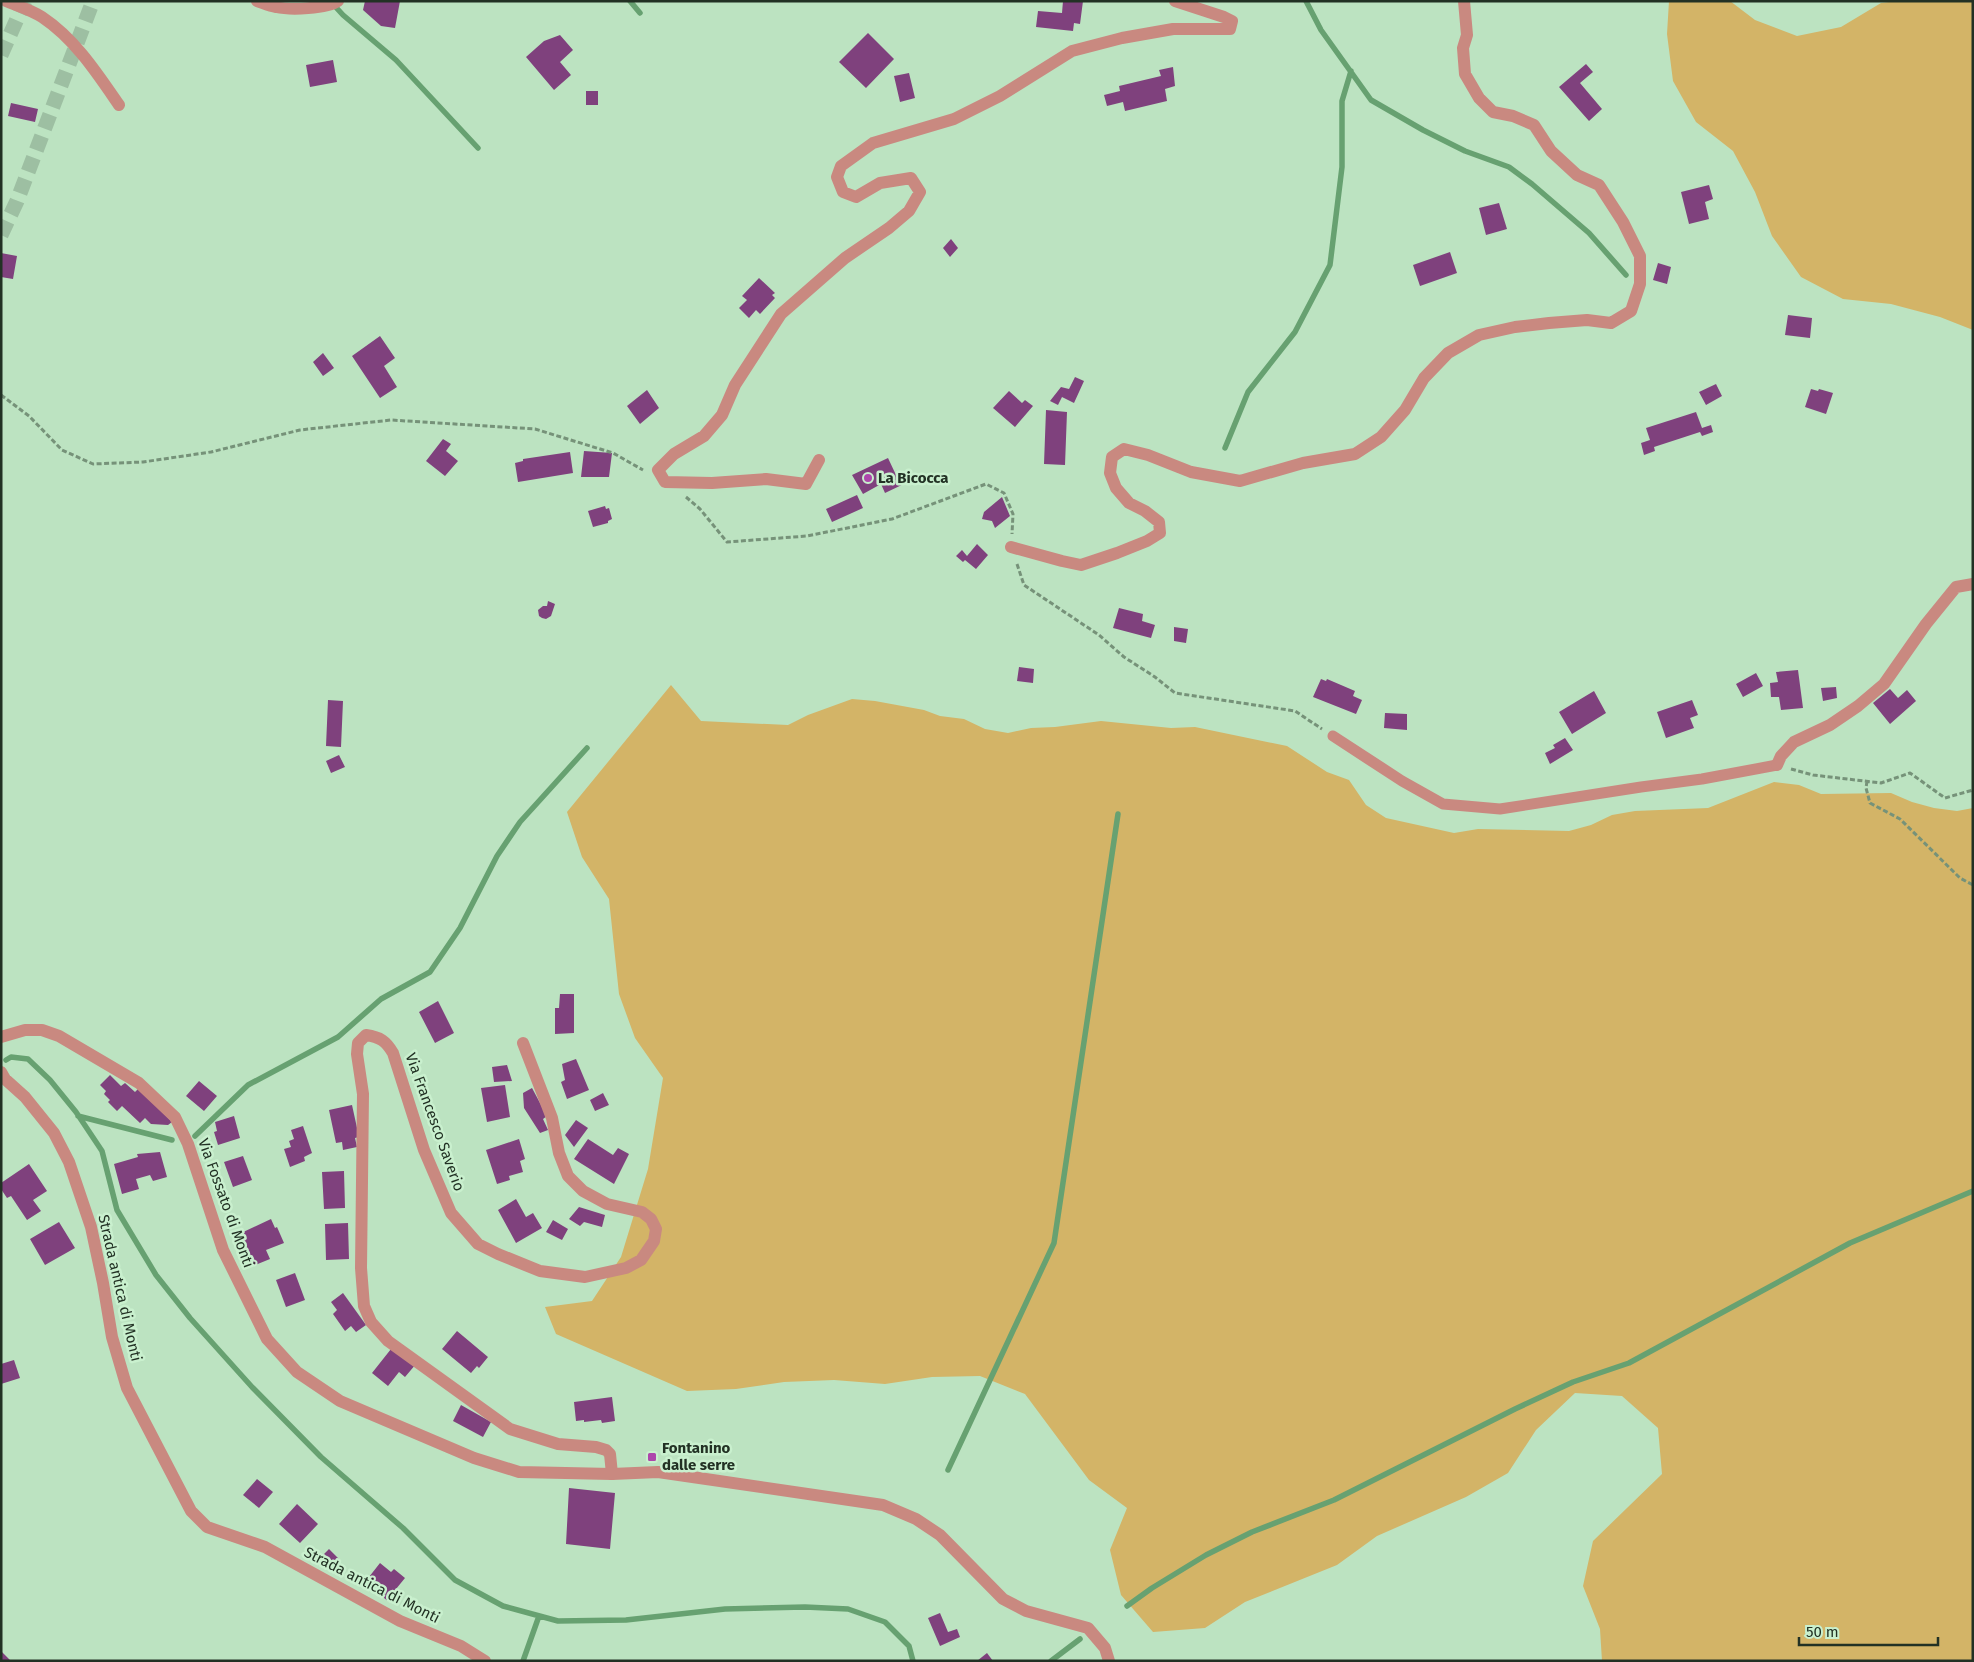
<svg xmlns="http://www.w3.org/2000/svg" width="1974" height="1662" viewBox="0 0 1974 1662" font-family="'Fira Sans',sans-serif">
<rect width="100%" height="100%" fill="#bce3c1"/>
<path fill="#d3b467" d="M1669 1H1730L1755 20 1797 36 1841 27 1881 3 1897 1H1973V330L1940 317 1891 304 1843 299 1801 277 1772 236 1755 192 1733 151 1696 122 1673 81 1667 34Z
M671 685 701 721 788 725 808 715 852 699 875 701 924 710 940 716 964 719 985 729 1008 733 1031 728 1055 727 1101 721 1171 728 1195 727 1287 746 1327 772 1349 780 1366 805 1386 818 1454 833 1478 829 1569 831 1591 825 1612 815 1635 811 1708 808 1774 782 1799 785 1821 794 1891 793 1912 802 1934 808 1957 811 1973 808V1661H1602L1600 1629 1583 1586 1593 1541 1662 1474 1658 1428 1622 1396 1575 1393 1536 1430 1508 1473 1466 1497 1377 1536 1337 1565 1245 1602 1205 1628 1153 1632 1121 1595 1110 1550 1127 1508 1089 1480 1025 1394 980 1376 932 1377 885 1384 834 1380 784 1382 736 1389 687 1391 556 1334 545 1307 592 1301 621 1257 648 1169 663 1078 635 1038 619 994 609 899 582 857 567 812Z"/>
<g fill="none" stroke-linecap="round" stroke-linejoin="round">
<path stroke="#67a171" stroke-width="5.5" d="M630 1 640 13
M1306 1 1321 30 1371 100 1423 130 1465 151 1509 167 1532 184 1589 233 1626 275
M332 3 343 15 396 60 478 148
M1225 448 1248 392 1295 332 1330 265 1342 167V101L1351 71
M6 1060 11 1057 28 1059 50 1080 76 1112 102 1151 117 1210 156 1275 190 1318 252 1387 321 1457 403 1528 455 1580 503 1606 558 1621 626 1620 725 1609 805 1607 848 1609 885 1622 909 1646 913 1661
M78 1116 172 1140
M195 1136 248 1085 338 1037 381 999 430 972 460 928 497 856 520 822 587 748
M948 1470 1054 1243 1118 814
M1127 1606 1152 1588 1206 1555 1252 1532 1334 1500 1515 1409 1573 1382 1629 1363 1850 1243 1973 1191
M523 1661 539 1616
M1051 1661 1080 1639"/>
</g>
<path fill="#7f417d" d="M365 1H400L395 28 381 26 363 10Z
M1063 1H1083L1080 24 1074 23 1073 31 1036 27 1038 11 1062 13Z
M868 33 894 59 866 88 839 62Z
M560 35 573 50 560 62 571 75 554 90 526 57 544 41Z
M333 60 337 82 310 87 306 65Z
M1586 64 1593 72 1580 83 1602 109 1589 121 1559 87Z
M1173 67 1175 86 1165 89 1167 101 1125 111 1123 102 1107 106 1104 95 1120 91 1119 86 1161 76 1159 70Z
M909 73 915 98 900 102 894 76Z
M586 91H598V105H586Z
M11 103 38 109 35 122 8 116Z
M1709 185 1713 199 1705 202 1709 219 1689 224 1681 192Z
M1499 203 1507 229 1486 235 1479 208Z
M951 239 958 248 950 257 943 248Z
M1450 252 1457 273 1420 286 1413 265Z
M1 253 17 256 13 279 1 277Z
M1658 263 1671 267 1667 284 1653 280Z
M759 278 775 293 772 295 775 298 760 314 756 310 749 318 739 308 747 300 742 296Z
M1788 315 1812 318 1810 338 1785 335Z
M380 336 395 358 384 366 397 387 380 398 352 356Z
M323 353 334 368 323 376 313 362Z
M1075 377 1084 381 1074 403 1062 397 1058 405 1050 401 1061 387 1069 389Z
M1716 384 1722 396 1706 405 1699 392Z
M1811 389 1818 391 1819 389 1833 393 1826 414 1805 407Z
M647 390 659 408 640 424 627 406Z
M1009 391 1022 403 1025 400 1033 406 1015 427 993 408Z
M1046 410 1067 412 1065 465 1044 464Z
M1696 412 1702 428 1711 425 1713 432 1702 436 1700 432 1654 447 1655 451 1644 455 1641 443 1650 440 1646 428Z
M443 439 451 444 446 451 458 461 445 476 426 461Z
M584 451 612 453 609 477H581Z
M570 452 573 473 518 482 515 463 523 461V459Z
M888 458 896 475 903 472 908 482 885 493 881 484 863 494 852 475Z
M857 495 863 508 832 522 826 509Z
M1002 497 1010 516 995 528 992 521 982 519 984 512Z
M605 506 606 509 609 508 612 519 608 521V523L593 527 588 511Z
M977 544 988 555 976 569 965 560 963 562 956 556 962 550 967 556Z
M548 601 555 604 551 616 546 619 542 618 539 616 538 610 543 606H547Z
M1119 608 1143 614 1142 621 1155 625 1151 638 1113 628Z
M1174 627 1188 629 1186 643 1174 641Z
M1019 667 1034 669 1033 683 1017 681Z
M1798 670 1803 708 1781 710 1779 697H1771L1770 683 1778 682 1776 672Z
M1756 673 1763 686 1743 697 1736 684Z
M1321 679 1326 681 1327 679 1355 691 1353 696 1362 700 1356 714 1313 697Z
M1836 687 1837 698 1823 701 1821 688Z
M1890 689 1898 698 1907 690 1916 701 1890 724 1873 703Z
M1594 691 1606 713 1572 734 1559 712Z
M328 700 343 701 341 747 326 746Z
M1692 700 1698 715 1690 718 1694 728 1666 738 1657 712Z
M1385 713 1407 714V730L1384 728Z
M1565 738 1573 750 1550 764 1545 753 1555 748 1553 745Z
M339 755 345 767 331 773 326 761Z
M560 994H574V1033L555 1034V1008H559Z
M438 1001 454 1033 435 1043 419 1012Z
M576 1059 589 1090 567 1099 561 1082 565 1080 562 1064Z
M507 1065 512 1081 494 1082 492 1067Z
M110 1075 121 1086 125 1083 135 1092 139 1088 172 1122 168 1125 151 1124 145 1118 140 1123 122 1106 117 1111 108 1102 110 1100 104 1094 106 1091 100 1085Z
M199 1081 217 1096 204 1111 186 1096Z
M505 1085 510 1117 487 1122 481 1088Z
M532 1088 547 1116 543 1119 548 1130 540 1133 524 1108 523 1093Z
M603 1093 609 1105 595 1111 590 1100Z
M352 1105 359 1137 355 1138 357 1147 343 1150 342 1142 336 1143 329 1110Z
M234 1116 240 1138 218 1145 214 1132 217 1131 215 1122Z
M576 1120 588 1128 574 1147 565 1135Z
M303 1126 312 1153 304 1157 305 1161 290 1167 284 1149 291 1147 289 1141 294 1139 291 1130Z
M519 1139 525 1159 520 1161 523 1172 509 1176 510 1180 497 1184 486 1150Z
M588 1139 613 1155 618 1148 629 1154 614 1184 574 1159Z
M160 1152 167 1177 153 1181 150 1175 136 1179 139 1189 122 1194 114 1164 138 1157 137 1154Z
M243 1156 252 1180 233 1187 224 1162Z
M29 1164 47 1191 33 1200 41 1211 27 1220 11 1196 7 1198 1 1189V1183Z
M344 1171 345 1208 324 1209 322 1172Z
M516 1199 526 1217 533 1213 542 1228 516 1243 498 1210Z
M579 1207 605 1215 602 1227 584 1222 580 1226 569 1219Z
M271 1219 275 1228 277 1227 284 1243 266 1250 270 1259 253 1266 239 1234Z
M553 1220 568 1229 562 1240 546 1232Z
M59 1222 75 1248 45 1265 30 1239Z
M348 1223 349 1259 326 1260 325 1224Z
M295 1273 305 1300 286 1307 276 1280Z
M343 1293 366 1325 356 1332 351 1326 345 1331 333 1314 337 1310 331 1302Z
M457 1331 488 1357 479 1368 477 1366 471 1373 442 1349Z
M391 1349 416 1364 405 1377 399 1372 388 1386 372 1373Z
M14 1360 20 1378 1 1384V1364Z
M612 1397 615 1421 602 1423 601 1420 584 1422V1420L576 1421 574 1402Z
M461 1405 491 1422 483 1437 453 1421Z
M257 1479 273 1492 259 1508 243 1495Z
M569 1488 615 1493 610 1549 566 1544Z
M297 1504 318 1524 300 1543 279 1524Z
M329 1549 340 1560 330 1571 319 1559Z
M380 1563 391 1572 394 1569 405 1578 396 1589 398 1591 389 1602 368 1585 372 1580 369 1577Z
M940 1613 948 1632 957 1629 960 1637 940 1646 928 1618Z
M1 1651 11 1661H1Z
M987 1653 993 1661H977Z"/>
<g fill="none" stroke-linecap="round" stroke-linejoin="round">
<path stroke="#9dbfa2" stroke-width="15" stroke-dasharray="15 8" stroke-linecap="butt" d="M1 55 25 1
M1 235 17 201 93 1"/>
<path stroke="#769279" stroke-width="3" stroke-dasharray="5 2.5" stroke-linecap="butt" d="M1 395 29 416 62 450 93 464 143 462 211 452 300 430 391 420 535 429 613 453 643 470
M686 497 700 509 727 542 807 536 892 519 986 484 1004 493 1013 514 1012 534
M1017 564 1024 585 1099 635 1124 657 1155 677 1175 693 1295 711 1322 729
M1791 769 1813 775 1881 783 1910 773 1945 798 1973 790
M1867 781 1866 788 1870 803 1900 819 1960 878 1973 885"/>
<path stroke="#c98980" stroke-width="11" d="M1333 736 1402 781 1443 804 1500 809 1641 787 1702 779 1777 765"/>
<path stroke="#c98980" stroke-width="12" d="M6 1C18 6 31 10 42 17 75 39 97 73 119 105
M257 1C263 3 270 6 276 7 290 10 327 9 338 1
M819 460 806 484 766 479 712 483 665 482 658 470 674 454 704 436 722 415 735 385 781 314 845 258 889 228 909 211 920 192 911 178 880 183 856 197 843 192 837 177 841 166 873 143 954 119 1000 96 1072 51 1122 38 1173 29H1230L1232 21 1224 17 1175 1
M1011 547 1062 561 1081 565 1117 553 1147 541 1160 533 1159 522 1145 511 1129 503 1116 488 1110 473 1112 457 1124 449 1148 455 1191 472 1240 481 1303 463 1355 454 1381 437 1405 410 1424 378 1448 353 1479 335 1515 327 1549 323 1587 320 1611 323 1631 311 1640 284V256L1623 222 1599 185 1577 175 1551 151 1534 125 1513 116 1493 112 1479 98 1465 74 1463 48 1467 35 1464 1
M1777 765 1781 756 1794 742 1830 725 1858 706 1884 684 1926 624 1956 587 1973 584
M523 1043 552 1118 559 1153 568 1176 583 1191 607 1204 642 1212 651 1219 656 1229 654 1241 641 1260 626 1268 585 1277 540 1271 498 1254 478 1244 451 1213 424 1150 393 1053C386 1041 380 1037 366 1035L358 1043 357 1054 363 1094 361 1268 364 1306 371 1322 388 1341 510 1429 558 1444 596 1447 606 1450 610 1454 612 1474
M1 1072 5 1079 25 1097 54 1133 69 1162 91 1227 103 1283 112 1337 127 1388 191 1511 207 1527 265 1547 400 1621 461 1646 485 1661"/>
<path stroke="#c98980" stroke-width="12" d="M1 1037 25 1030H42L59 1036 139 1083 175 1117 188 1144 223 1250 267 1339 297 1372 340 1401 474 1458 519 1472 612 1474 658 1472 883 1505 916 1519 940 1535 1003 1599 1026 1611 1088 1628 1105 1648 1109 1661"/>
</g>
<g fill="#ad47ab" stroke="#c9f0ce" stroke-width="2">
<circle cx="868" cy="478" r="5"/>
<rect x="647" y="1452" width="10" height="10" rx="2.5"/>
</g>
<g text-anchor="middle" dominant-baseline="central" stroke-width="5" stroke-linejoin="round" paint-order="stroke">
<g font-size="15" font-weight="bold" fill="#223124" stroke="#c9f0ce" text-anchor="start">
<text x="878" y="478">La Bicocca</text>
<text x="662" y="1448">Fontanino<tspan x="662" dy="17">dalle serre</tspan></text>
</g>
<g font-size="15" fill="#223124" stroke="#c9f0ce">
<text transform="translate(435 1122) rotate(70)">Via Francesco Saverio</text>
<text transform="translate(226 1203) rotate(70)">Via Fossato di Monti</text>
<text transform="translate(120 1288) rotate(77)">Strada antica di Monti</text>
<text transform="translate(372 1585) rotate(27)">Strada antica di Monti</text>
</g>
</g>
<rect width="1974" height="1662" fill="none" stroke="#223124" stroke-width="5"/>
<path d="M1799 1637v8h139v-8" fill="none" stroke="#223124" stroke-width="2.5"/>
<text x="1806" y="1637" font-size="15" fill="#223124" stroke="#c9f0ce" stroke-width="4" paint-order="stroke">50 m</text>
</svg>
